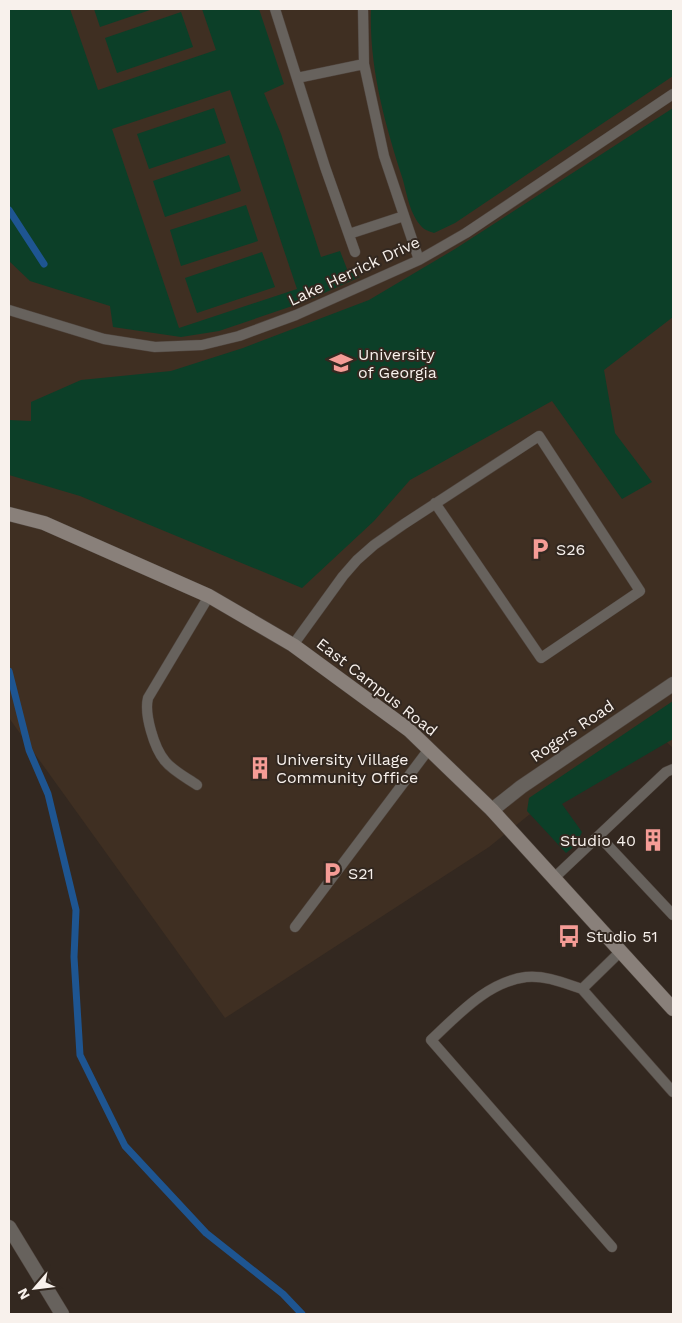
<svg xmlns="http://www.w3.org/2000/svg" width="682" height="1323" viewBox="0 0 682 1323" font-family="'Work Sans',sans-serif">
<rect width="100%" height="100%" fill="#332820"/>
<path fill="#3f2f22" d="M9 9H673V748L660 736 540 806 489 847 225 1018 9 718Z"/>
<path fill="#0c3f28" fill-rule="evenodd" d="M9 9H70L98 90 216 50 202 9H259L284 84 264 93 281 134 321 257 340 251 347 269 360 277 304 302 219 331 181 337 113 327 110 306 30 281 9 261ZM230 90 297 289 179 328 112 129Z
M94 9H153L100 27Z
M371 9H673V76L455 223 434 233C429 231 424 230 421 226 410 214 407 195 403 180 385 124 369 68 371 9Z
M181 12 193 47 117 73 105 38Z
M214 108 226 143 149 169 137 134Z
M673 108V317L604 370 615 433 652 482 622 499 552 401 410 480 374 521 302 588 80 496 9 475V420L31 421V402L81 380 171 371 243 348 369 300 455 249Z
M229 155 241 191 165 217 153 181Z
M246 205 258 241 181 266 170 230Z
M262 252 275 287 197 313 185 278Z
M673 701V739L562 804 582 832 576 845 566 853 527 811 529 798Z"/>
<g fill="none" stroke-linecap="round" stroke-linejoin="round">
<path stroke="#1e5591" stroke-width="7" d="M9 210 44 264
M9 671 29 750 48 794 76 910 74 957 80 1055 125 1146 206 1233 283 1294 302 1314"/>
<defs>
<path id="service" d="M275 9 325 167 355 252
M363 9 364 64 384 156 419 260
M297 78 364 64
M349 234 404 216
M9 310 104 339 155 347 202 345 239 336 296 315 419 260 466 233 673 94
M293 645 343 576 357 560 374 545 404 524 539 436 640 591 541 658 435 503
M197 785C187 778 173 771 165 761 154 748 144 714 148 698L209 596
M599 836 673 915
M554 878 666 772 673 769
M295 927 429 749
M582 989 673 1092
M612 1247 431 1040C458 1015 487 982 526 977 545 975 564 983 582 989L621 951"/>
<path id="minor" d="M492 810 521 787 673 684
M9 1227 62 1314"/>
<path id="secondary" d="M9 514 44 523 209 596 293 645 409 730 492 810 673 1009"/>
</defs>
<use href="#service" stroke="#4f443d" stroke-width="11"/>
<use href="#minor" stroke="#4f443d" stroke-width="15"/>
<use href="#secondary" stroke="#4f443d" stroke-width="15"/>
<use href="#service" stroke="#67625d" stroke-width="10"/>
<use href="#minor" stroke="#67625d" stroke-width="14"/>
<use href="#secondary" stroke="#89807a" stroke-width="14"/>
</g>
<defs>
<symbol id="university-bare" viewBox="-9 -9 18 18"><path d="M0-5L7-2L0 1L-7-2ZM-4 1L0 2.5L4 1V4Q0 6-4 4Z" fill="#f59c96" stroke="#332820" stroke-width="2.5" paint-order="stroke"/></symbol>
<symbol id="parking-bare" viewBox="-9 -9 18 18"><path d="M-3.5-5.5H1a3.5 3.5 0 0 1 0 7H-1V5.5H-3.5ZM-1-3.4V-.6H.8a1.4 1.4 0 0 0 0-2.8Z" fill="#f59c96" stroke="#332820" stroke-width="2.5" paint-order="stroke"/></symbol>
<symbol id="building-bare" viewBox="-9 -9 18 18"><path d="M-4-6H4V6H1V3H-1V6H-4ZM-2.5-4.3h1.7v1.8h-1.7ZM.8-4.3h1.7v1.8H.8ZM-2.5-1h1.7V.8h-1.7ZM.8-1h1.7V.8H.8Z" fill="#f59c96" stroke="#332820" stroke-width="2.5" paint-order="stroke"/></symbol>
<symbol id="bus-bare" viewBox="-9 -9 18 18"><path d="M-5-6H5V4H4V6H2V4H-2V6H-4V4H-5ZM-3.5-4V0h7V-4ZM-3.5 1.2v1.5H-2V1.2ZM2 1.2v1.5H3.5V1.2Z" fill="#f59c96" stroke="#332820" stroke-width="2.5" paint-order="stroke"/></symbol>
</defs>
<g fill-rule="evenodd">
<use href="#university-bare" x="325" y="347" width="32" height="32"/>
<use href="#parking-bare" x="524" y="533" width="32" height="32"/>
<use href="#building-bare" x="244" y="752" width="32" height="32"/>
<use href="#building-bare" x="637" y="824" width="32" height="32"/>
<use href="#parking-bare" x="316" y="857" width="32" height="32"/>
<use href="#bus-bare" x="553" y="920" width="32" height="32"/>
</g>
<g text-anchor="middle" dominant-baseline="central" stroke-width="4" stroke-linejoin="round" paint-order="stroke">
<g font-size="16" fill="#f8f1ec" stroke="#332820">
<text transform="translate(354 271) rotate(-25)">Lake Herrick Drive</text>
<text transform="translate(377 687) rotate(38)">East Campus Road</text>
<text transform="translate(572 731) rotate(-34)">Rogers Road</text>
</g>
<g font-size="16" fill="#f8f1ec" stroke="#332820" text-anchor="start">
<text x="358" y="354">University<tspan x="358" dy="18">of Georgia</tspan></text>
<text x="556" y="549">S26</text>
<text x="276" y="759">University Village<tspan x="276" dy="18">Community Office</tspan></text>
<text x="636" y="840" text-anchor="end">Studio 40</text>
<text x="348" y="873">S21</text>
<text x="586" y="936">Studio 51</text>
</g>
</g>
<rect width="682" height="1323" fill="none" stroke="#f8f1ec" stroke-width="20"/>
<g transform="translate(35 1288) rotate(242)" stroke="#332820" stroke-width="4" paint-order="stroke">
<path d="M0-4L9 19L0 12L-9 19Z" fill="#f8f1ec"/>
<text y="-8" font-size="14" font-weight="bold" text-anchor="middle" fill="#f8f1ec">N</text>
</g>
</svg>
